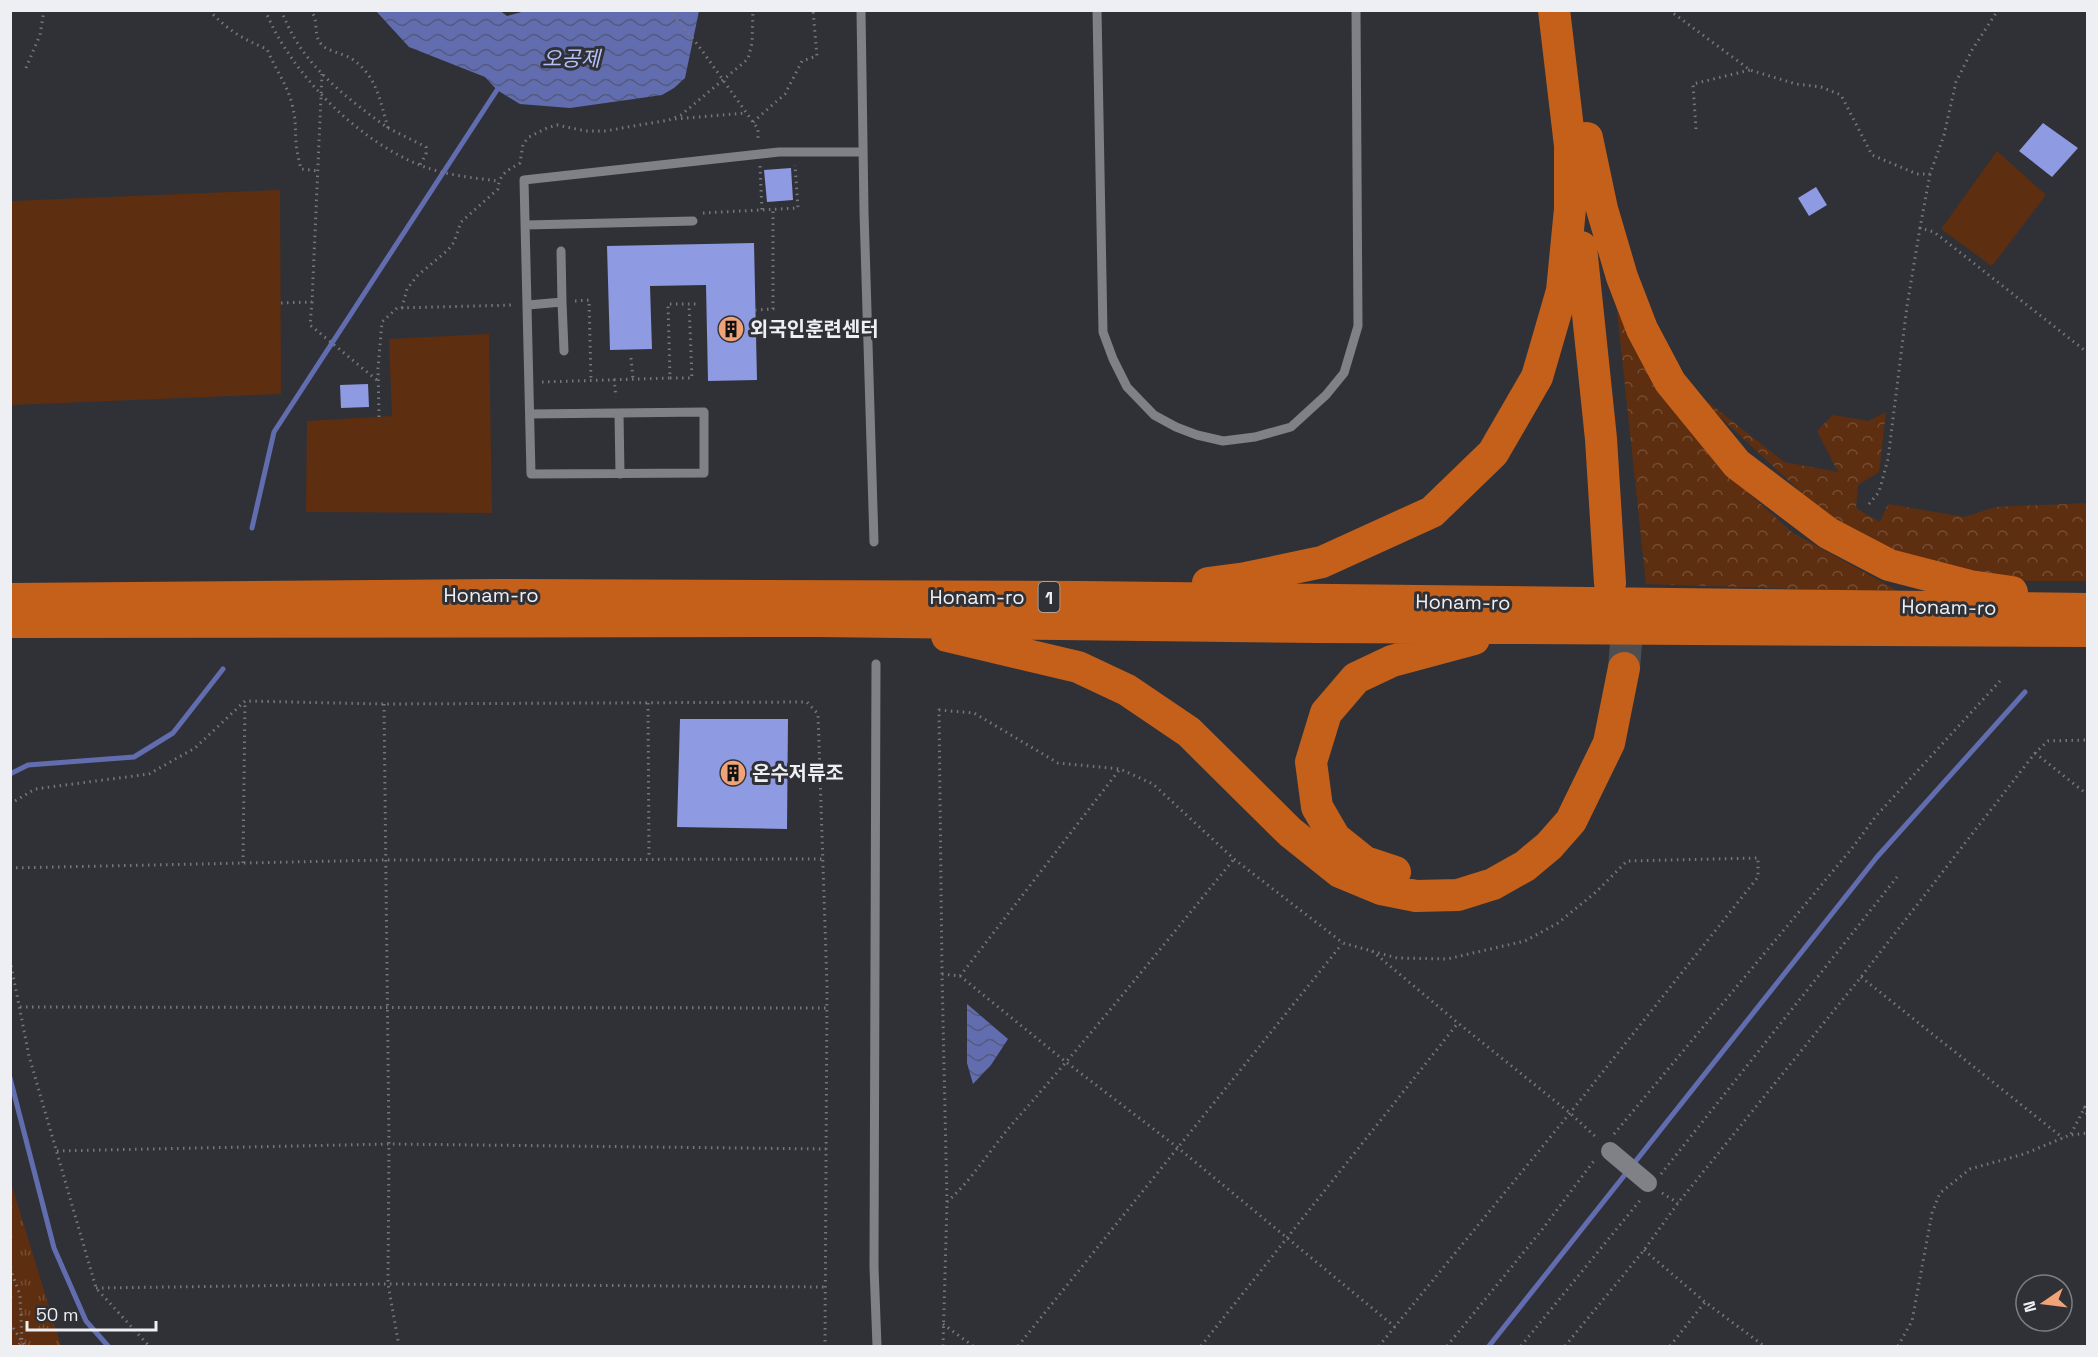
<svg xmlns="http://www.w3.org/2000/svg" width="2098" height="1357" viewBox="0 0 2098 1357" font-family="'Space Grotesk','Noto Sans KR',sans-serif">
<defs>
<pattern id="forest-crowns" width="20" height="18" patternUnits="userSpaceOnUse" patternTransform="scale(1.5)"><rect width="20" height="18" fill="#5e2e10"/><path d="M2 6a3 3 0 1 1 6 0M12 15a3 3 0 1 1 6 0" fill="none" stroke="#754d33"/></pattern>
<pattern id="park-tufts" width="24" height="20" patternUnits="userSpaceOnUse" patternTransform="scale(1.5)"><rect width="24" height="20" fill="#5e2e10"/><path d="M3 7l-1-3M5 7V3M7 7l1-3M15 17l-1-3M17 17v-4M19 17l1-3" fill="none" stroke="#754d33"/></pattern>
<pattern id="water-waves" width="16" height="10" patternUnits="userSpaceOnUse" patternTransform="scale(1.5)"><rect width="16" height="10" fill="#626db0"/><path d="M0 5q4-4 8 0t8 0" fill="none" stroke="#545a7c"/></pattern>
</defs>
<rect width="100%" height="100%" fill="#303136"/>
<path fill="#5e2e10" d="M1997 151 2046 195 1992 266 1941 229Z
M280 190 281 394 11 405V201Z
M489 334 492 513 306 512 307 421 392 416 389 339Z"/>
<path fill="url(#forest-crowns)" d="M1616 301 1651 378 1716 464 1793 533 1900 592 1646 584Z
M1686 385 1784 462 1838 472 1817 431 1833 415 1868 421 1886 412 1879 472 1858 485 1856 508 1880 522 1888 504 1964 517 1996 507 2087 503V581H2028L1917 562 1849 537Z"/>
<path fill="url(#park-tufts)" d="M10 1183H11L61 1346H11Z"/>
<path fill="url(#water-waves)" d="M499 10 507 16 529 10 699 11 685 78 674 88 662 95 570 108 520 104 497 90 485 77 409 47 376 11Z
M967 1004 1008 1039 991 1065 973 1084 967 1063Z"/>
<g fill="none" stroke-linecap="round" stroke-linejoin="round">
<path stroke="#626db0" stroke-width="5" d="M252 528 274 432 497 90
M10 774 28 765 134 757 173 733 223 669
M10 1078 54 1248 86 1321 108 1346
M1489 1346 1877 857 2025 692"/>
</g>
<path fill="#8e9ae1" d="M2043 123 2078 148 2052 177 2019 151Z
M791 168 793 200 767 202 764 170Z
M1816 187 1827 205 1809 216 1798 198Z
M754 243 757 380 708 381 706 285 650 286 652 349 610 350 607 246Z
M368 384 369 407 341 408 340 385Z
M680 719H788L787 829 677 827Z"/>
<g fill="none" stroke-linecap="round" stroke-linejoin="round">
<path stroke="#4c4e52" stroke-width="32" stroke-dasharray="32 16" stroke-linecap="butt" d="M1624 668 1631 583"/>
<path stroke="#76777b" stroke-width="3" stroke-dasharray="1.5 4.5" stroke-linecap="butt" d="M209 10C226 29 244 40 267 49 275 69 287 84 292 104 296 119 295 127 296 141 296 150 299 160 301 169L318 171
M265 10C291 74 358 141 422 166 445 175 474 178 498 181
M281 10C286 22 291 33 298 44 321 79 355 104 388 128 380 101 377 76 352 59 343 53 329 52 322 45 312 35 320 20 310 10
M669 10 698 45 758 129V141
M1669 10 1750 70 1796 84 1821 87 1841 95 1872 155 1917 174H1930L1944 135 1956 82 1972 50 1998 10
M26 68 40 35 44 10
M675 119 746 113
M753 122 785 94 802 61 817 56 813 10
M388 128 426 147V154L420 165
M1696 129 1693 84 1750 70
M760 166 762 211
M1930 174 1920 228 1934 232 2088 353
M703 213 798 208 795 165
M575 301 589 300 591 380
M312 302 310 325 378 381
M281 303 312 302 322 74
M402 308 407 289 417 276 448 250 454 242 461 222 498 189C499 174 508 170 520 163L523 144 529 137 547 128 557 125 586 131H605L669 120 681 115 748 59 752 43 753 10
M755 310 773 309V210
M631 358 633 379
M670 378H692L689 304
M614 379 616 397
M542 382 670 378 668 304H698
M379 417 378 368 382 322 397 308 514 305
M1869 504 1879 492 1888 459 1907 306 1920 228
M648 703 649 859
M384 704 389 1144 388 1284 399 1346
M2035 753 2088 795
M10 804 35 789 149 774 195 748 245 701 384 704 807 702 818 714 827 986 825 1346
M243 863 245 701
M10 868 386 860 823 859
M1372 951 1458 1023 1570 1113 1598 1139
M10 960 29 1056 96 1288 149 1346
M942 974 960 976 1066 1062 1177 1147 1395 1327
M960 976 1120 769
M1861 977 2063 1138
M20 1007 827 1008
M2084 1107 2088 1117
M1614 1134 1853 847 1876 816 2000 681
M2071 1134 2088 1101
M57 1151 389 1144 826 1149
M1661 1174 1897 877
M1662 1193 1678 1203
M947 1202C973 1179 991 1148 1014 1122 1090 1036 1162 947 1234 859
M1644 1250 1705 1302 1764 1346
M10 1268 20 1295 22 1341 18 1346
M96 1288 388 1284 824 1287
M10 1323 25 1346
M943 1324 973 1346
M943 1346 947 1202 942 974 939 710 974 713 1058 763 1120 769 1153 784 1234 859 1343 943 1397 958 1447 959 1525 941 1558 923 1596 892 1627 861 1758 858V877L1570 1113 1379 1346
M1018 1346 1342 944
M1201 1346 1458 1023
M1447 1346 1541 1231 1596 1158
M1521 1346 1642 1198
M1565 1346 1644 1250 1678 1203 1861 977 2035 753 2048 741 2088 740
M1670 1346 1705 1302
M1898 1346 1912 1321 1932 1213 1940 1193 1970 1169 2024 1154 2070 1135 2088 1133"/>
<path stroke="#7f8186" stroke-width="9" d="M861 10 864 212 874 542
M1097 10 1103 332 1113 359 1127 387 1154 415 1176 427 1197 435 1223 441 1255 437 1291 427 1326 395 1344 373 1358 326 1356 10
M526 225 693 221
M562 302 564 351
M528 305 562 302 561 251
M619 413 620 474
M530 414 704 412V473L531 474 524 180 779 152H863
M876 664 874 1267 877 1346"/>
<path stroke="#7f8186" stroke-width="18" d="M1610 1151 1648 1183"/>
<path stroke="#c5601a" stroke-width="32" d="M1554 10 1573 171
M1587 138 1602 209 1622 277 1642 329 1670 382 1737 464 1828 533 1889 565 1970 586 2012 592
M1581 247 1601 439 1610 583
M1208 583 1246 578 1322 562 1432 512 1493 453 1537 377 1562 291 1570 209V149
M10 599 498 595 1081 597 2088 609
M10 622 818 621 1316 627 2088 631
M947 636 1078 667 1127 690 1189 732 1290 832 1340 872 1381 889 1416 896 1458 895 1493 884 1525 866 1549 846 1571 821 1609 743 1624 668
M1395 872 1365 862 1335 838 1317 807 1311 762 1326 713 1356 678 1392 661 1474 639"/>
</g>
<defs>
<symbol id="building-disc" viewBox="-11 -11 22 22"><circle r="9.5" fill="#f0a378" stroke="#303136"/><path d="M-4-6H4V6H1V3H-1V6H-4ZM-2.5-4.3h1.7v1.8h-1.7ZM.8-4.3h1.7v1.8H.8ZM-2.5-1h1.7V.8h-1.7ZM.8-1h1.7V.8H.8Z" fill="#111"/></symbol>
</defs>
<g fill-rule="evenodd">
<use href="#building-disc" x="716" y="314" width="30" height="30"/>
<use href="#building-disc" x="718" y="758" width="30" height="30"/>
</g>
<g text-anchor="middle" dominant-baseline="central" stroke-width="6" stroke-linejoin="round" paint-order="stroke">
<rect fill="#303136" stroke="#b5b6ba" stroke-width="1.5" x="1038.5" y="582" width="21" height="30" rx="4.5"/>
<g font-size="18" font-weight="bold" fill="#eeeff2">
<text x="1049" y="597">1</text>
</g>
<g font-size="20" font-weight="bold" fill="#eeeff2" stroke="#303136" text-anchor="start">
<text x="750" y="329">외국인훈련센터</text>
<text x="752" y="773">온수저류조</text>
</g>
<g font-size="20" fill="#eeeff2" stroke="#303136">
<text x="491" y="595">Honam-ro</text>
<text x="977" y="597">Honam-ro</text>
<text transform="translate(1463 602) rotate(1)">Honam-ro</text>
<text transform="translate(1949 607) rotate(1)">Honam-ro</text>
</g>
<g font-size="21" font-style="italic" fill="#b5c0f9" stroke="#303136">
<text x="571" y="58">오공제</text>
</g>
</g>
<rect width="2098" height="1357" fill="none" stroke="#eeeff2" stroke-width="24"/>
<g transform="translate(2044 1303) rotate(256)"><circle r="28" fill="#303136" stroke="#7c7d81" stroke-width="1.5"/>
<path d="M0-4.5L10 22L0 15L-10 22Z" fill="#f0a378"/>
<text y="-9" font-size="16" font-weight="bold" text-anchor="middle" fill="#eeeff2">N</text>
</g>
<path d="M27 1321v9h129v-9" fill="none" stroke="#eeeff2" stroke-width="3"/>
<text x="36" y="1321" font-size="18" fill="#eeeff2" stroke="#303136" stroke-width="4.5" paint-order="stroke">50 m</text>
</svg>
